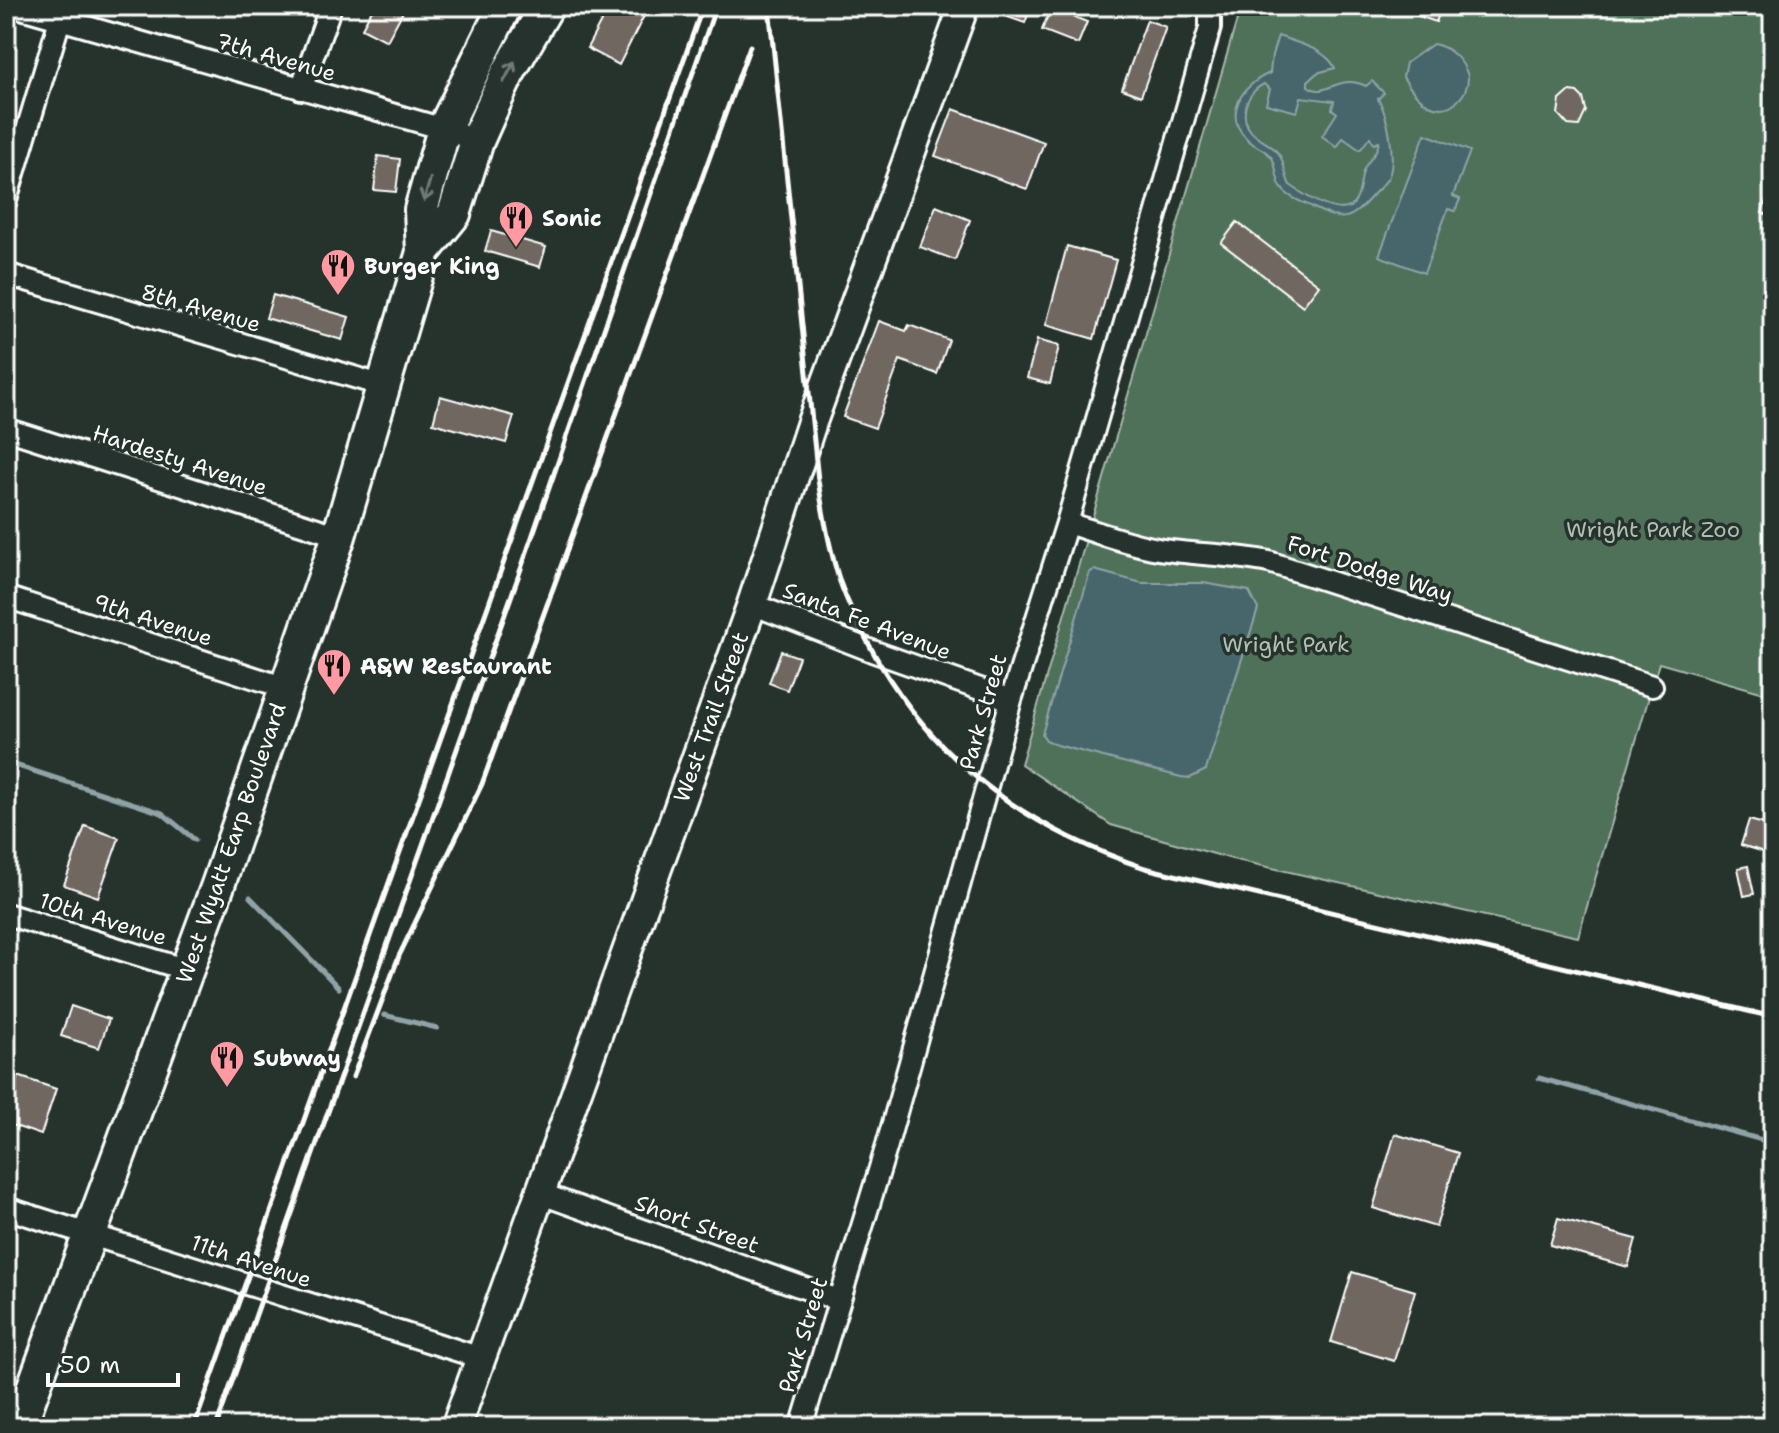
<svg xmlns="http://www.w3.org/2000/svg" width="1779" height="1433" viewBox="0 0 1779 1433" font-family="'Shantell Sans',sans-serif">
<rect width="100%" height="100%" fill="#26332d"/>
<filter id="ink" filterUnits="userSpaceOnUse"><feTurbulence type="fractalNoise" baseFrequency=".0125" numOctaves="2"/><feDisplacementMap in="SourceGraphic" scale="16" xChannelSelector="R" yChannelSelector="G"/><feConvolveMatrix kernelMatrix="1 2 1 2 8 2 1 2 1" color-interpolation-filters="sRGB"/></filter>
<g filter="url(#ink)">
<path fill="#50715a" stroke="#a8b8ac" stroke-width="2" d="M1241 6H1773V692L1764 693 1659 663 1578 937 1232 859 1111 825 1021 764Z"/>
<path fill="#46666c" stroke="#90a3a7" stroke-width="2" fill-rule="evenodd" d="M1278 36C1297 43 1326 49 1335 68L1317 73 1308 81V86C1326 100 1336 72 1366 86L1372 81 1384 93 1378 99C1388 115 1396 158 1389 176 1386 183 1378 189 1373 195 1349 222 1344 223 1312 207 1303 202 1292 199 1285 192 1275 183 1278 168 1272 158 1266 149 1255 147 1248 140 1221 114 1243 84 1270 73L1272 55ZM1264 84 1270 89 1266 104 1297 112 1301 97 1334 101 1332 109 1337 113 1322 136 1337 147 1343 138 1360 150 1370 137 1374 144 1379 142C1377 154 1369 159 1364 169 1360 179 1361 191 1356 200 1345 223 1304 195 1290 185 1285 176 1285 165 1280 156 1274 145 1264 143 1256 136 1237 121 1244 94 1264 84Z
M1433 44C1450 47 1463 60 1468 76 1469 96 1450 115 1429 105 1419 100 1408 86 1403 77L1406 63Z
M1425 134 1470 151 1453 196 1460 199 1455 211 1448 209 1424 273 1379 256Z
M1094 570 1142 583H1203L1249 591 1258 609 1206 770 1190 778 1181 777 1057 745 1046 740 1042 734 1090 572Z"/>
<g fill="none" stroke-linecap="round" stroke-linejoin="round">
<path stroke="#90a3a7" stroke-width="5" d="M6 762 162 813 195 840
M250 897 339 988
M384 1015 437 1028
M1539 1078 1773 1143"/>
</g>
<path fill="#706860" stroke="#fff" stroke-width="2" d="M374 6H406L387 41 362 28Z
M609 6H649L619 65 587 48Z
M989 6H1031L1025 23 988 10Z
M1390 6H1415L1439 14 1436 22Z
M1051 8 1087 22 1078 44 1042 30Z
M1147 20 1166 27 1141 96 1122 89Z
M1570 91 1577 92 1583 98 1586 111 1579 126 1568 125 1558 114 1560 100Z
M953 109 1044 142 1027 189 935 156Z
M378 156 400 159 396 192 374 190Z
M1773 179V216L1762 213Z
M936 206 970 220 955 260 920 247Z
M1237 222 1319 285 1303 306 1221 243Z
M491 231 546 247 540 267 485 251Z
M1067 246 1116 260 1094 339 1046 325Z
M273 295 349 317 342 340 266 318Z
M879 321 906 331 909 325 949 340 937 374 900 360 875 428 843 417Z
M1037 340 1059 346 1050 384 1027 378Z
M440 396 514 416 506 443 433 423Z
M781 651 799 657 787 690 769 683Z
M1749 820 1772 826 1773 824V860L1763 857 1764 852 1741 845Z
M85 826 119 838 98 897 64 885Z
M1748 866 1754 894 1744 896 1738 868Z
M71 1006 109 1019 99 1048 61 1036Z
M18 1076 56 1089 41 1135 6 1123V1111Z
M1395 1134 1458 1153 1436 1227 1373 1208Z
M1558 1218 1636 1239 1628 1267 1550 1245Z
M1352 1272 1415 1291 1394 1361 1331 1342Z"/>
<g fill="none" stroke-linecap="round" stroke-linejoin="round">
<defs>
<path id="minor" d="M14 6 444 129 477 141
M301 89 331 6
M6 200 64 6
M6 274 384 386
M6 429 339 536
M1067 523C1097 532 1127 544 1158 549 1195 555 1232 554 1269 562L1652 686
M6 597 286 688
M752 604 872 651 1011 700
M6 914 187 970
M539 1193 838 1300
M6 1208 481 1358
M801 1427 887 1145 1011 700 1067 523 1210 28V11L1206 6"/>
<path id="secondary" d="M456 1427 752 604 812 422 964 6"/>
<path id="primary" d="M423 252 454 214 477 141 489 114 508 73 547 6
M19 1427 218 885 339 536 423 252 421 210 444 129 505 6"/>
</defs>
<use href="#minor" stroke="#fff" stroke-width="26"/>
<use href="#secondary" stroke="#fff" stroke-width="34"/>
<use href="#primary" stroke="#fff" stroke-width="38"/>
<use href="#minor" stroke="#26332d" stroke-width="20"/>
<use href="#secondary" stroke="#26332d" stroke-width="28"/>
<use href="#primary" stroke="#26332d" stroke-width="32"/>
<path stroke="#fff" stroke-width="5" d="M769 6 818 480C823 514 829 548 840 582 850 610 865 638 880 664 943 768 1031 830 1145 868L1773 1017
M353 1077 399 956 482 784 750 46
M194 1427 703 6
M216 1427 522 566 716 6"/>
</g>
<defs><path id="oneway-shaft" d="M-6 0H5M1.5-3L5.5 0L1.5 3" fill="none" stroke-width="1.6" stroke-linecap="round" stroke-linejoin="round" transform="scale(2)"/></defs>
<g stroke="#727a76">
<use href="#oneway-shaft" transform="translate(509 72) rotate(-62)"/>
<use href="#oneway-shaft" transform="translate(427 190) rotate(106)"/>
</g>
</g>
<defs>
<symbol id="restaurant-pin" viewBox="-11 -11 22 30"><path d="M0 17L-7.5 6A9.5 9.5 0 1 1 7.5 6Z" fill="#ff9aa2" stroke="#26332d"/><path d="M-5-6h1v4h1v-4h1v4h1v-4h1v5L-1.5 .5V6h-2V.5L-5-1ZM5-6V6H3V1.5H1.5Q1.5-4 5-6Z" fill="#111"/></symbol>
</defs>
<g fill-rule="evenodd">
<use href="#restaurant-pin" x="496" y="198" width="40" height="54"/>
<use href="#restaurant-pin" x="318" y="246" width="40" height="54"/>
<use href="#restaurant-pin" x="314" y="646" width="40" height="54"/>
<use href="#restaurant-pin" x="207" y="1038" width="40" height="54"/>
</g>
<g text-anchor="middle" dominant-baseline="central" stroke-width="7" stroke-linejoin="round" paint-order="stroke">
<g font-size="22" fill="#fff" stroke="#26332d">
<text transform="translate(276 57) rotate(16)">7th Avenue</text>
<text transform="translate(201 308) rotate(16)">8th Avenue</text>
<text transform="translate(180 460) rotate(18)">Hardesty Avenue</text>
<text transform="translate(1370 569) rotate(18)">Fort Dodge Way</text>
<text transform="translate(153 620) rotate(18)">9th Avenue</text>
<text transform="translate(867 621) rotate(21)">Santa Fe Avenue</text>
<text transform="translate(983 712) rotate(-74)">Park Street</text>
<text transform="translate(711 717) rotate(-70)">West Trail Street</text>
<text transform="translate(231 843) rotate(-71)">West Wyatt Earp Boulevard</text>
<text transform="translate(103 919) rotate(17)">10th Avenue</text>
<text transform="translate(697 1224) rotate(20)">Short Street</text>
<text transform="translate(251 1261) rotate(18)">11th Avenue</text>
<text transform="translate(803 1335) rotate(-73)">Park Street</text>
</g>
<g font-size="22" font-weight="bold" fill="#fff" stroke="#26332d" text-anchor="start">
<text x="542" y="218">Sonic</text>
<text x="364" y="266">Burger King</text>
<text x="360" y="666">A&amp;W Restaurant</text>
<text x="253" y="1058">Subway</text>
</g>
<g font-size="22" fill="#b0bfb5" stroke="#26332d">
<text x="1653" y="529">Wright Park Zoo</text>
<text x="1286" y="644">Wright Park</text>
</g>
</g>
<rect width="1779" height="1433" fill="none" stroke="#26332d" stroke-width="32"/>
<rect x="16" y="16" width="1747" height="1401" fill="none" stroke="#fff" stroke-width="3" filter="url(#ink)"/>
<path d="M48 1373v12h130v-12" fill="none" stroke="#ffffff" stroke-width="4"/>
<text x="60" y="1373" font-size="24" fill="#ffffff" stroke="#26332d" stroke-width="6" paint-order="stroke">50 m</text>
</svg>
